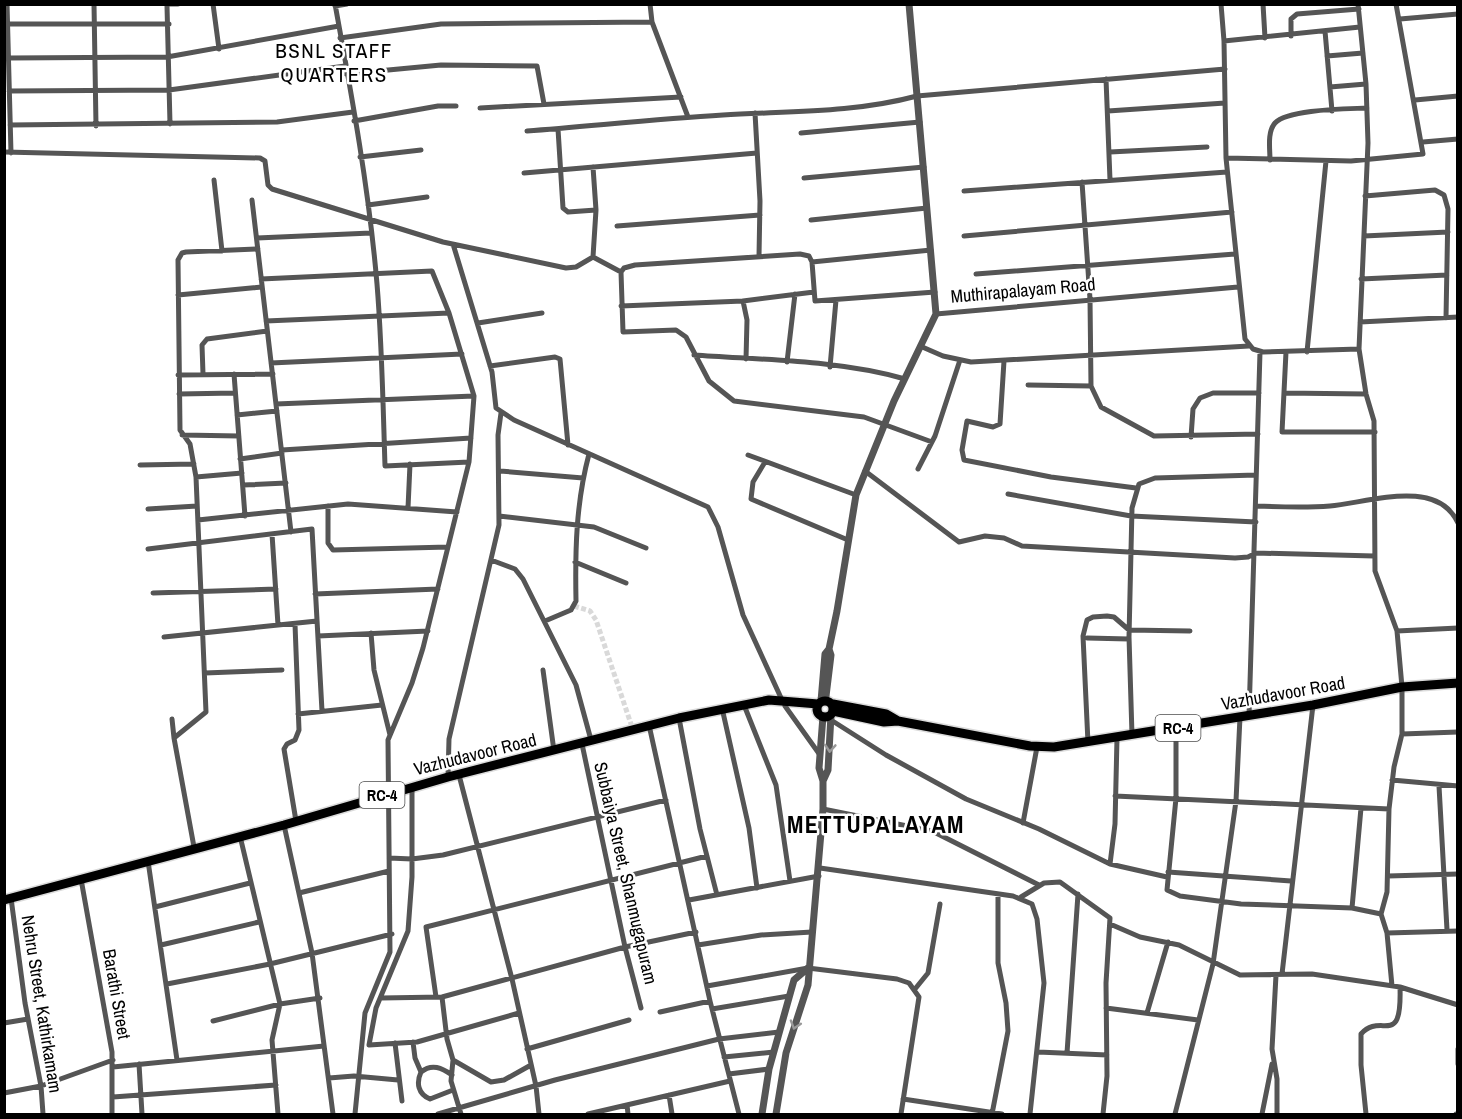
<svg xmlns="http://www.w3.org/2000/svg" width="1462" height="1119" viewBox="0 0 1462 1119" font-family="'Archivo Narrow',sans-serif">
<rect width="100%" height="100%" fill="#fff"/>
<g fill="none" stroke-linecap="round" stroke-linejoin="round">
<path stroke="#d9d9d9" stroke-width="5" stroke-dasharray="5 2.5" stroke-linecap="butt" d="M574 606 590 611 596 620 633 730"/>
<defs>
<path id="primary" d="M817 709a8 8 0 1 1 16 0a8 8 0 1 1-16 0Z
M833 704 886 714 898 721 1030 746 1054 747 1313 705 1402 687 1458 683
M833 711 884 722 898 721
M4 900 284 825 448 777 679 718 769 700 818 704"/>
</defs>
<use href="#primary" stroke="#dbdbdb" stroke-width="12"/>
<path stroke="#555" stroke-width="5" d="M7 4 11 153
M94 4 96 126
M167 4H178
M213 4 219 49
M335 4C352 97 369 190 377 284 382 344 383 405 385 466L469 462
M650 4 652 22 688 117
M1221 4 1224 41 1226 158 1245 339 1253 349 1263 352 1359 349
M1263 4 1265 38
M1358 4 1366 84 1368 143 1359 349 1366 394 1374 421 1375 571 1397 631 1402 687V734L1394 767 1389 809 1387 892 1381 914
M167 6 170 124
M335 6 347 4
M1400 19 1458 14
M8 24H169
M1325 31 1332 111
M1291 36V19L1297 14 1359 9
M340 38 441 24 652 22
M1224 41 1360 27
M1327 56 1363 53
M9 58 167 57 339 26
M346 74 441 65 537 66 544 104
M1106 79 1110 180
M1330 87 1366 84
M9 91 169 90 345 66
M1415 100 1458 96
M480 108 681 97
M1108 111 1225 103
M755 113 760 201 759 256
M354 121 438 106H456
M10 125 277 122 353 112
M558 129 563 208 568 212 596 210
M527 131C592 126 657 119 723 115 788 111 854 113 917 96L1225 69
M801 133 920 122
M1423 142 1458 139
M4 152 260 158 265 161 268 185 272 189 443 242 566 268 576 267 593 257
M1110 152 1207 147
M360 157 421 150
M1226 158 1351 161 1423 154 1396 4
M1270 160C1270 149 1267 132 1275 123 1288 109 1347 109 1367 108
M593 167 596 210 593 257
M524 173 757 153
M804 178 924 167
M214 180 222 251
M1082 182 1090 299 1091 386 1101 407 1154 436 1258 434
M964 191 1227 172
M1365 196 1435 190 1444 195 1448 209 1446 318
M252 200 291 532
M368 205 427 197
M811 220 927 208
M617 226 760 215
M964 236 1232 212
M1364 236 1448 232
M257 238 371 233
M453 244 492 372 496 408 514 420 708 507 718 527 743 615 782 700
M593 257 621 272
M812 262 931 250
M976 274 1235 254
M261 279 432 271 449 313 474 396 469 462 423 648 412 683 388 740 390 952 365 1013 355 1114
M1361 279 1447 275
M178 295 262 287
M743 301 747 320 746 359
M621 306 743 301 814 292
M936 314 1238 287
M266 321 449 313
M1360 322 1458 317
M478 323 542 313
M920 346 943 356 971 362 1249 346
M1286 352 1282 432H1375
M1307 352 1326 161
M694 355C762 360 840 360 905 379
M1004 361 1000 424 993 427 967 421 962 450 964 460 1051 477 1136 488
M787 362 795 294
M271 363 462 354
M490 366 555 357 560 359 568 445
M830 367 836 300
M203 374 202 345 207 339 267 331
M234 374 245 516
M178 375 273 374
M1028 385 1091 386
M1284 393 1366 394
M179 394 235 393
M276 404 474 396
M237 415 277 411
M182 435 239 436
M1191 437 1193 409 1200 398 1213 393H1259
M932 442 864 417 734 401 709 381 686 337 676 330 623 332 621 272 624 268 635 265 800 254 809 256 812 262 815 301 935 292
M282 450 471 438
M748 455 856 495
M240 459 282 453
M765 462 753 482 751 499 848 540
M140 465 194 464
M918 469 935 436 960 360
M500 471 583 478
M865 471 959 542 985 536 1004 538 1022 546 1235 558 1248 557 1256 553 1374 556
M196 477 242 473
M243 485 286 483
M1008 494 1131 516 1256 522
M328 506V543L333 550 448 547
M1256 506C1280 507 1305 508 1330 506 1367 503 1437 477 1458 523
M408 508 410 464
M148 509 197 506
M499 516 594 527 646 548
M198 520 348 504 457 512
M272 534 278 625
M148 549 312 529 322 711
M491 560 515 569 523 579 576 685 591 740
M575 562 626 583
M153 593 276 589
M315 594 438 589
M545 621 571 610 576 601C575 550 576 503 589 454
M295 624 299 730 295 740 287 744 284 749 296 821
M1397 631 1458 628
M371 633 374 670 390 735
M318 636 428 631
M164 637 317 621
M1087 638 1129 639
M543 670 554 751
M205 673 282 670
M744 705 776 785 790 881
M785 706 820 755
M722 708 749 828 757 888
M298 714 382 705
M1249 716 1260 352
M679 718 700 829 717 895
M172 719 174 738
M831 720 886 755 966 799 1039 829 1110 864 1167 877
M649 725 710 1001 739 1114
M1176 728V798L1167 890 1180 896 1241 904 1352 908 1381 914 1387 933 1392 986
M1402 734 1458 732
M1132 735 1129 637 1132 508 1139 484 1155 478 1256 475
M1088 743 1083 636 1087 620 1093 617 1107 616 1114 617 1129 630 1190 631
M582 744 625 947 641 1008
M459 775 512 979 536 1086 539 1114
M448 777 449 739 499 525 498 435 501 413
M1392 780 1458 786
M1439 786 1447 930
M412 787V877L408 931 376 1008 369 1045 417 1042 519 1013
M1115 796 1389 809
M823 809 932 831 1039 885
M1023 823 1037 747
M284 825 312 953 333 1114
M240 836 280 1004 272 1040 278 1114
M194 847 174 738 206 712 196 477 190 444 180 430 178 260 182 253 186 252 258 249
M389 858 412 859 443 855 666 800
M148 861 177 1060
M1110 864 1115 824 1117 738
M820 868 1013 896 1032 904 1037 919 1044 983 1030 1114
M1168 872 1291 881
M1388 876 1458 874
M81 879 112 1052V1114
M299 893 389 871
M1021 897 1044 883 1060 882 1110 918 1106 983 1107 1076 1103 1114
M11 898 25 1003 41 1086 43 1114
M689 900 819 876
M155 907 250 883
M1352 908 1361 808
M1110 924 1140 937 1179 945 1240 975 1312 974 1400 987 1458 1005
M1387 933 1458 931
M161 945 259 922
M698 945 761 935 812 932
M1282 974 1313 705
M1276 975 1272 1049 1277 1079V1114
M167 984 270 964 392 934
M707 986 808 968 897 979 909 983 919 997 901 1114
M915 989 928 973 940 904
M436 997 426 927 707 856
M442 997 447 1039 453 1060 491 1082 504 1080 531 1065
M381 998 442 997 625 947 696 932
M1106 1008 1198 1020
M712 1009 789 996
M660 1012 710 1001
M1147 1013 1168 942
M213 1021 280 1004 320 998
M4 1023 28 1019
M413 1042 415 1058 421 1072
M395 1043 402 1101
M527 1049 629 1020
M1458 1049V1064
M1038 1052 1107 1055
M1067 1053 1078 894
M724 1057 774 1052
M453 1060 451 1081 461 1114
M139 1064 142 1114
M113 1067 324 1046
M729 1074 769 1069
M452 1075C442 1068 432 1063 421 1072 416 1083 418 1094 430 1099L453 1090
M329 1078 354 1076 398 1080
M4 1093 41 1086 113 1060
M669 1095 672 1114
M113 1097 276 1085
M903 1099 1002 1114
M627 1105 628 1114
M438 1114 555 1080 719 1039 779 1032
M588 1114 730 1081
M992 1114 1008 1031 1006 1003 998 963V894
M1175 1114 1213 964 1236 801 1240 717
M1262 1114 1272 1064
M1366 1114 1361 1065V1034C1381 1011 1402 1050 1400 987
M1456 1114H1458"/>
<path stroke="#555" stroke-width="7" d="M826 696 831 655 829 649
M821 701 825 654 829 649 837 611 856 495 894 401 936 314 909 4
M823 781 828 770 831 715
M762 1114 769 1069 794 980 808 968
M776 1114 786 1053 808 985 823 809V781L819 768 823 716"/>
<use href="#primary" stroke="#000" stroke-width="9"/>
</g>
<defs><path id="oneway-chevron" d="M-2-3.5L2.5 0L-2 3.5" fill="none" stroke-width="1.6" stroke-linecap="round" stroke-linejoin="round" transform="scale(1.5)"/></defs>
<g stroke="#999">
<use href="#oneway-chevron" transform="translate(830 748) rotate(94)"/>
<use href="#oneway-chevron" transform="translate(795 1025) rotate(107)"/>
</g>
<g text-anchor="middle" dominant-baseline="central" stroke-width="5" stroke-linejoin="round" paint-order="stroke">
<g fill="#fff" stroke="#4c4c4c" stroke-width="1.5">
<rect x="1155.5" y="715" width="45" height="26" rx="4.5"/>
<rect x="359.5" y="782" width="45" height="26" rx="4.5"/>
</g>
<g font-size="16" font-weight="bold" fill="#000">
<text x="1178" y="728">RC-4</text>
<text x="382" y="795">RC-4</text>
</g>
<g font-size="18" fill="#000" stroke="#fff">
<text transform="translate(1023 290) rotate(-5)">Muthirapalayam Road</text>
<text transform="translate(1283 693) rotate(-10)">Vazhudavoor Road</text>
<text transform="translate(475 754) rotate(-14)">Vazhudavoor Road</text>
<text transform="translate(626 873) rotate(77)">Subbaiya Street, Shanmugapuram</text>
<text transform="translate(117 994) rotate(80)">Barathi Street</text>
<text transform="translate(42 1004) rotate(81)">Nehru Street, Kathirkamam</text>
</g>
<g font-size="21" letter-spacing="1.5" fill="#000" stroke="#fff">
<text x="334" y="50">BSNL STAFF<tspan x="334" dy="24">QUARTERS</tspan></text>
</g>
<g font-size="24" font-weight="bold" letter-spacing="1.5" fill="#000" stroke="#fff">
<text x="876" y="824">METTUPALAYAM</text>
</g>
</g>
<rect width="1462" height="1119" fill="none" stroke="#000000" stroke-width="12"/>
</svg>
